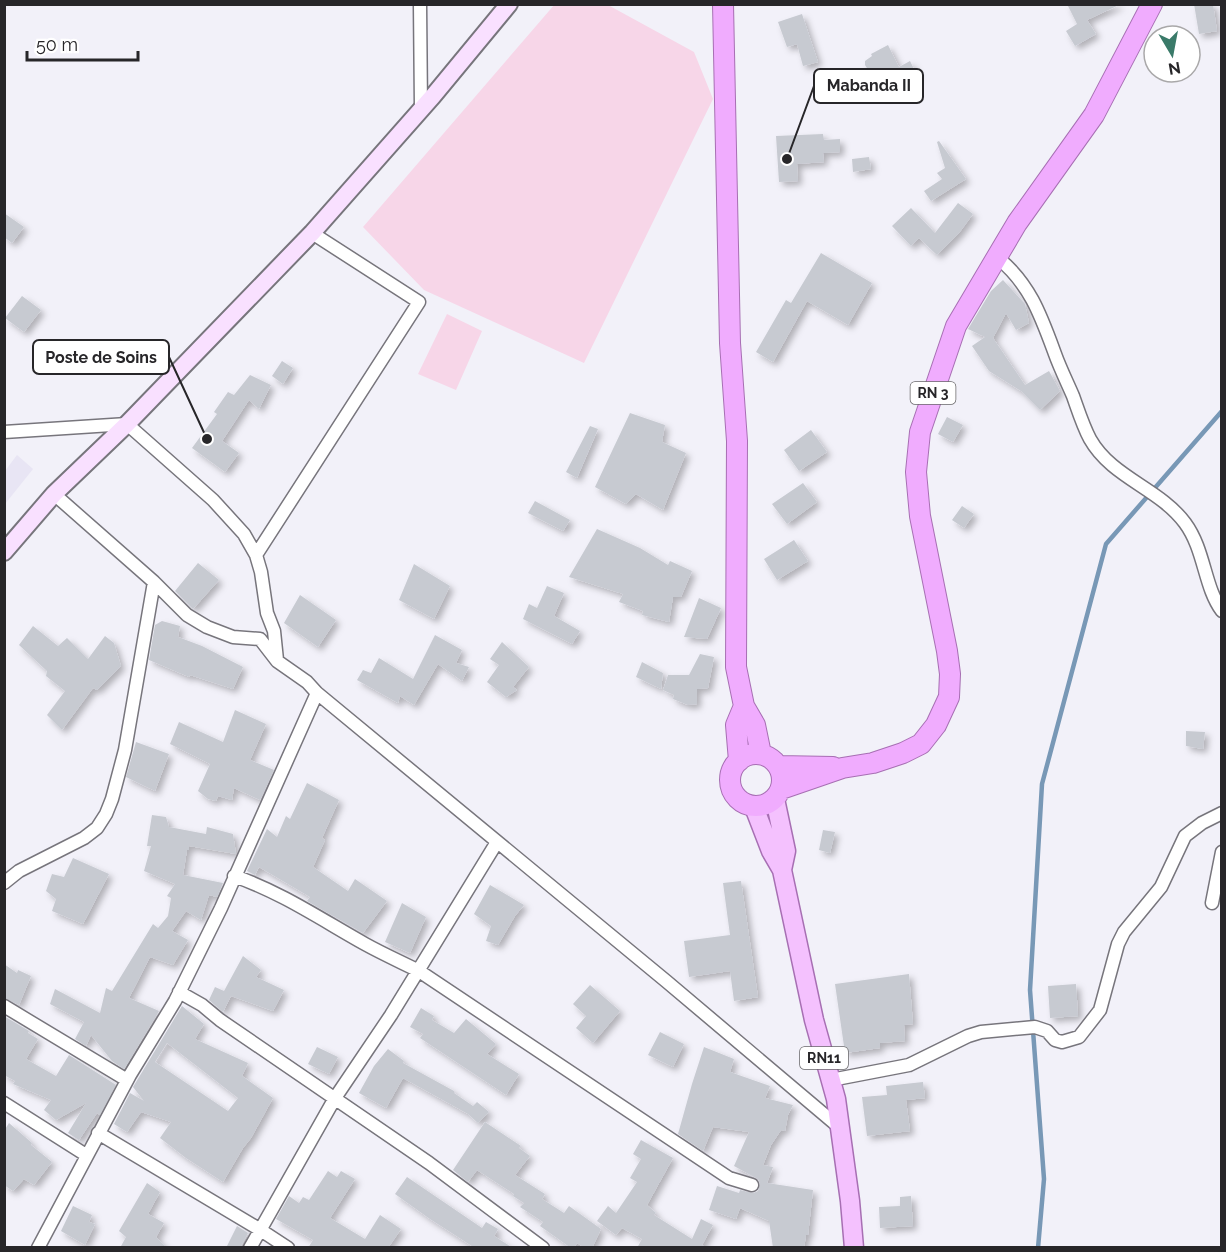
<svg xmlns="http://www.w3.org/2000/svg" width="1226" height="1252" viewBox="0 0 1226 1252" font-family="Raleway,sans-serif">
<defs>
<filter id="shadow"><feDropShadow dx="4" dy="4" stdDeviation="3" flood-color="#0004"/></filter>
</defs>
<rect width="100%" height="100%" fill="#f2f1f9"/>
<path fill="#e8e5f4" d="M17 455 33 469 5 504V471Z"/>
<path fill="#f7d6e8" d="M555 4 608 5 694 52 713 99 584 363 424 290 363 227Z
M447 314 482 331 456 390 418 374Z"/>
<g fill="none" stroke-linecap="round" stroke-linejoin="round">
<path stroke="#7898b6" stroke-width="4.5" d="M1038 1248 1044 1179 1030 990 1042 784 1106 544 1222 411"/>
</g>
<path fill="#c7cad1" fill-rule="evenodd" filter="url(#shadow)" d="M1067 4H1121L1087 20 1096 34 1075 46 1066 31 1077 24Z
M1194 4H1213L1217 31 1199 34Z
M802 14 818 62 803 66 797 44 787 47 778 22Z
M888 45 899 67 910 61 917 75 884 95 865 65V61L872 56 871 54Z
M823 134 824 140 840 139V152L823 153 824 162 797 164 798 181 779 182 776 136Z
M939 141 966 179 931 201 924 191 942 179 937 173 945 168 937 142Z
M869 157 871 169 853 172 852 159Z
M958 203 973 214 959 233 937 255 919 238 911 246 892 226 911 208 935 233Z
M4 213 24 227 12 243 4 237Z
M821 253 872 283 848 325 807 301 773 362 756 352 786 300 791 303Z
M1003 280 1025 304 1029 323 1016 330 1006 313 993 338 1025 385 1049 371 1060 391 1040 410 1021 391 989 371 972 346 985 337 968 329 991 291Z
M22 296 41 310 24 332 5 318Z
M282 361 293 368 283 384 272 376Z
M250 375 271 385 259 409 249 400 222 441 239 453 225 472 192 448 217 414 214 412 228 392 234 395Z
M630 413 665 425 662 442 686 453 663 510 636 494 626 504 595 487Z
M947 417 963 425 953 442 938 434Z
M590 426 598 429 577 478 566 472Z
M811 430 827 452 799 471 784 450Z
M803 483 817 502 787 524 772 504Z
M535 501 570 520 563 531 528 513Z
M962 506 974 514 964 528 952 520Z
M597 529 640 548 668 565 670 561 692 571 681 597H673L669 622 642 615 643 611 619 602 623 594 569 577Z
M794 540 808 561 777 580 764 559Z
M198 563 219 580 193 609 175 591Z
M414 564 450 586 434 619 399 600Z
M547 586 564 593 554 616 580 631 572 644 523 619 529 604 537 608Z
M300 595 336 620 318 647 284 623Z
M699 598 721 608 707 639 684 637Z
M162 621 180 626 178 637 202 646 243 667 233 689 190 675 189 677 149 660 155 625Z
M33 626 58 646 67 638 88 659 105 636 114 643 121 666 97 690 93 688 62 730 47 715 65 691 46 676 47 671 19 645Z
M435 635 462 650 456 663 469 667 462 681 438 664 414 705 400 696 398 703 357 680 363 670 371 673 379 658 413 679Z
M502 642 529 667 513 687 517 690 506 697 487 682 499 665 490 659Z
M700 654 714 657 708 688 697 689V704L688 705 673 699 674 695 663 690 668 675H689Z
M642 662 663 673 661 689 636 677Z
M235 710 266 724 250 760 274 770 260 800 234 788 232 800 218 796 216 801 208 799 198 791 210 764 170 744 179 722 223 742Z
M1186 731 1205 732 1203 749 1186 746Z
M136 742 169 754 155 791 126 777Z
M307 783 339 800 322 838 325 840 313 867 348 891 355 879 387 901 363 933 307 901 310 897 259 867 255 875 247 871 267 829 277 837 286 816 290 819Z
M152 815 166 817 169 827 206 834 207 827 233 834 236 854 189 846V850H187L183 875 223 883 217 897 209 895 201 920 186 911 172 931 188 940 173 965 150 957 129 998 159 1011 124 1069 112 1061 91 1035 86 1046 75 1039 84 1022 50 1004 55 989 100 1013 106 988 112 991 153 924 158 928 168 916 171 898 167 896 175 884 144 871 151 846H147Z
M823 830 835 832 830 853 819 850Z
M73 858 109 874 83 924 52 911 56 899 46 891 52 874 64 877Z
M741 881 758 997 734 1001 730 971 689 977 684 941 730 935 723 883Z
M490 885 524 905 515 916 498 945 486 941 491 926 474 914Z
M402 903 426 917 410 953 385 942Z
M243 956 261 970 256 977 284 990 273 1011 231 996 223 1012 209 1000 215 987 224 991Z
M4 964 17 973 18 970 31 976 19 1005 4 998Z
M909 974 913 1024 904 1025 905 1041 880 1043V1048L845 1053 835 984Z
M1076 984 1078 1016 1050 1018 1048 986Z
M590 985 620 1011 593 1043 576 1028 586 1016 573 1004Z
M182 1006 204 1024 195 1039 248 1063 242 1076 273 1098 251 1138 243 1148 223 1182 186 1158 160 1138 171 1122 141 1112 127 1132 114 1124 130 1093 144 1101 133 1087ZM167 1043 238 1098 228 1111 155 1062Z
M421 1008 434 1016 432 1020 454 1033 466 1019 496 1044 487 1054 519 1074 506 1095 420 1038 423 1034 410 1027Z
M4 1016 29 1031 28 1033 38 1039 26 1059 56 1076 69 1055 116 1085 100 1115 97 1113 79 1140 68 1133 86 1103 56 1120 44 1110 51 1100 13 1084 15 1081 4 1075Z
M660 1032 684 1044 673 1067 648 1055Z
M317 1047 338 1057 329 1074 308 1064Z
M704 1047 734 1059 730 1072 770 1086 765 1098 793 1105 788 1115 785 1131 781 1130 771 1145 763 1165 773 1167 767 1183 813 1190 808 1235H806L804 1248H773L769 1221 740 1208 736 1219 709 1210 717 1186 739 1193 740 1190 753 1193 758 1191 760 1184 758 1179 734 1166 749 1132 713 1127 703 1151 678 1134 692 1084Z
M388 1049 404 1061 403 1063 454 1091V1093L473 1106 477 1102 489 1112 478 1123 468 1114 403 1078 386 1108 359 1093 374 1066Z
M923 1082 925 1098 906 1100 910 1131 867 1136 862 1097 887 1095 886 1086Z
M485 1122 521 1146 519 1148 530 1156 515 1175 545 1194 542 1199 564 1213 569 1206 601 1229 592 1248H585L577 1243 574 1248H571L540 1226 543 1222 520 1207 524 1203 513 1196 514 1194 477 1170 468 1182 453 1170Z
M9 1123 32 1143 31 1145 52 1162 34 1185 24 1179 13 1191 4 1185V1131Z
M641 1140 673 1158 647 1205 656 1213 654 1215 692 1239 701 1219 713 1225 702 1245 706 1248H637L642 1239 622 1228 616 1235 597 1221 608 1206 616 1213 637 1182 630 1178 641 1159 633 1154Z
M328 1171 337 1177 341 1171 355 1179 330 1218 365 1239 380 1215 401 1229 388 1248H308L313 1240 276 1219 289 1196 299 1203 303 1197 309 1200Z
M407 1177 482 1228 486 1222 498 1229 494 1236 513 1248H475L430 1219 395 1194Z
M147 1183 160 1192 148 1214 164 1223 156 1237 167 1248H120L126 1237 119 1231Z
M911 1196 913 1226 880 1228 879 1207 900 1206V1197Z
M73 1206 92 1215 89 1222 95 1224 85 1245 61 1231Z
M237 1226 248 1233 240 1248H226Z"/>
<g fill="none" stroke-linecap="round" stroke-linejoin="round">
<defs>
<path id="minor" d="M420 4 421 109
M998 258C1030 284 1041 316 1055 354 1060 368 1067 382 1073 396 1078 410 1083 426 1090 439 1112 478 1159 488 1185 523 1205 550 1204 587 1222 611
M4 432 127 424 213 500 244 534 256 555 261 572 267 613 274 631 277 660
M54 494 154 582 187 615 207 627 233 637 260 639 277 661 307 682 317 693 666 981 839 1127
M256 555 419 302 312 233
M234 876C281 892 322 920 365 944 383 954 401 962 419 971L729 1178 752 1185
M4 883 19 871 84 838 97 828 106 814 112 799 125 750 154 582
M1212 903 1222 852
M179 992 202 1005 220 1020 429 1163 543 1248
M4 1006 127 1080
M831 1080 909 1065 968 1036 981 1032 1035 1027 1047 1031 1055 1040 1062 1042 1079 1037 1100 1010 1118 944 1124 932 1161 887 1185 836 1202 823 1222 813
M4 1103 86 1155
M98 1133 259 1229 288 1248
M38 1248 130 1075 175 1001 221 908 317 693
M250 1248 335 1098 391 1015 497 842"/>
<path id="secondary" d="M4 552 54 494 127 424 312 233 433 96 509 4"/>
<path id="primary" d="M775 799 786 851 782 870
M754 807 771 851 782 870 814 1020 836 1099 850 1201 854 1248"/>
<path id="trunk" d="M723 4 730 343 737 441 736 667 744 706 755 725 761 754
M730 780a26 26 0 1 1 52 0a26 26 0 1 1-52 0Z
M739 761 736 725 744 706
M779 766 833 767
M781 789 842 768 873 763 903 753 921 744 936 725 949 697 950 674 947 651 920 516 916 472 920 432 956 326 1017 223 1094 115 1152 4"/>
</defs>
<use href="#minor" stroke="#77757c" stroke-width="15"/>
<use href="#secondary" stroke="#77757c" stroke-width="20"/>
<use href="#primary" stroke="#a76fb3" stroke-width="21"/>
<use href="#trunk" stroke="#a76fb3" stroke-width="22"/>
<use href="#minor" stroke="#fff" stroke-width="12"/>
<use href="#secondary" stroke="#f9e0ff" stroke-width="16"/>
<use href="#primary" stroke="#f4c1fe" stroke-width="18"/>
<use href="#trunk" stroke="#f0acfe" stroke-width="20"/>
</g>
<g text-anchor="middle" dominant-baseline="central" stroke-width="4.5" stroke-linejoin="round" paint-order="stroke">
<g fill="#fff" stroke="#686769" stroke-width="1.5">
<rect x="910.5" y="382" width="45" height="22" rx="4.5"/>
<rect x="800" y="1047" width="48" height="22" rx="4.5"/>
</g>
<g font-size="14" font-weight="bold" fill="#272629">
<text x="933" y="393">RN 3</text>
<text x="824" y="1058">RN11</text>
</g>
</g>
<path fill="none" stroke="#272629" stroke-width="2" d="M787 159L814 86M207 439L169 357"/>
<g fill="#272629" stroke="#fff" stroke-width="2">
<circle cx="787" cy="159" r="6"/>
<circle cx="207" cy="439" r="6"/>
</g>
<g fill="#fff" stroke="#272629" stroke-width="2">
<rect x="814" y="69" width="109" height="34" rx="6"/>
<rect x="33" y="340" width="136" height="34" rx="6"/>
</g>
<g font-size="16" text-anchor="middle" font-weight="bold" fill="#272629">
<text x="869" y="91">Mabanda II</text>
<text x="101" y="363">Poste de Soins</text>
</g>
<rect width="1226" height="1252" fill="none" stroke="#272629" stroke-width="12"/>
<g transform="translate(1172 54) rotate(170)"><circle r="28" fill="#ffffff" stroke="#a9a8a9" stroke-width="1.5"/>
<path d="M0-4.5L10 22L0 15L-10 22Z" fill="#3a7a69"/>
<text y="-9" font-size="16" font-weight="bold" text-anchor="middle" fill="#272629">N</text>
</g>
<path d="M27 51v9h111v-9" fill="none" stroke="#272629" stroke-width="3"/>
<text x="36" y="51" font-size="18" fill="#272629" stroke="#ffffff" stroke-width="4.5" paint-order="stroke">50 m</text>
</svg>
